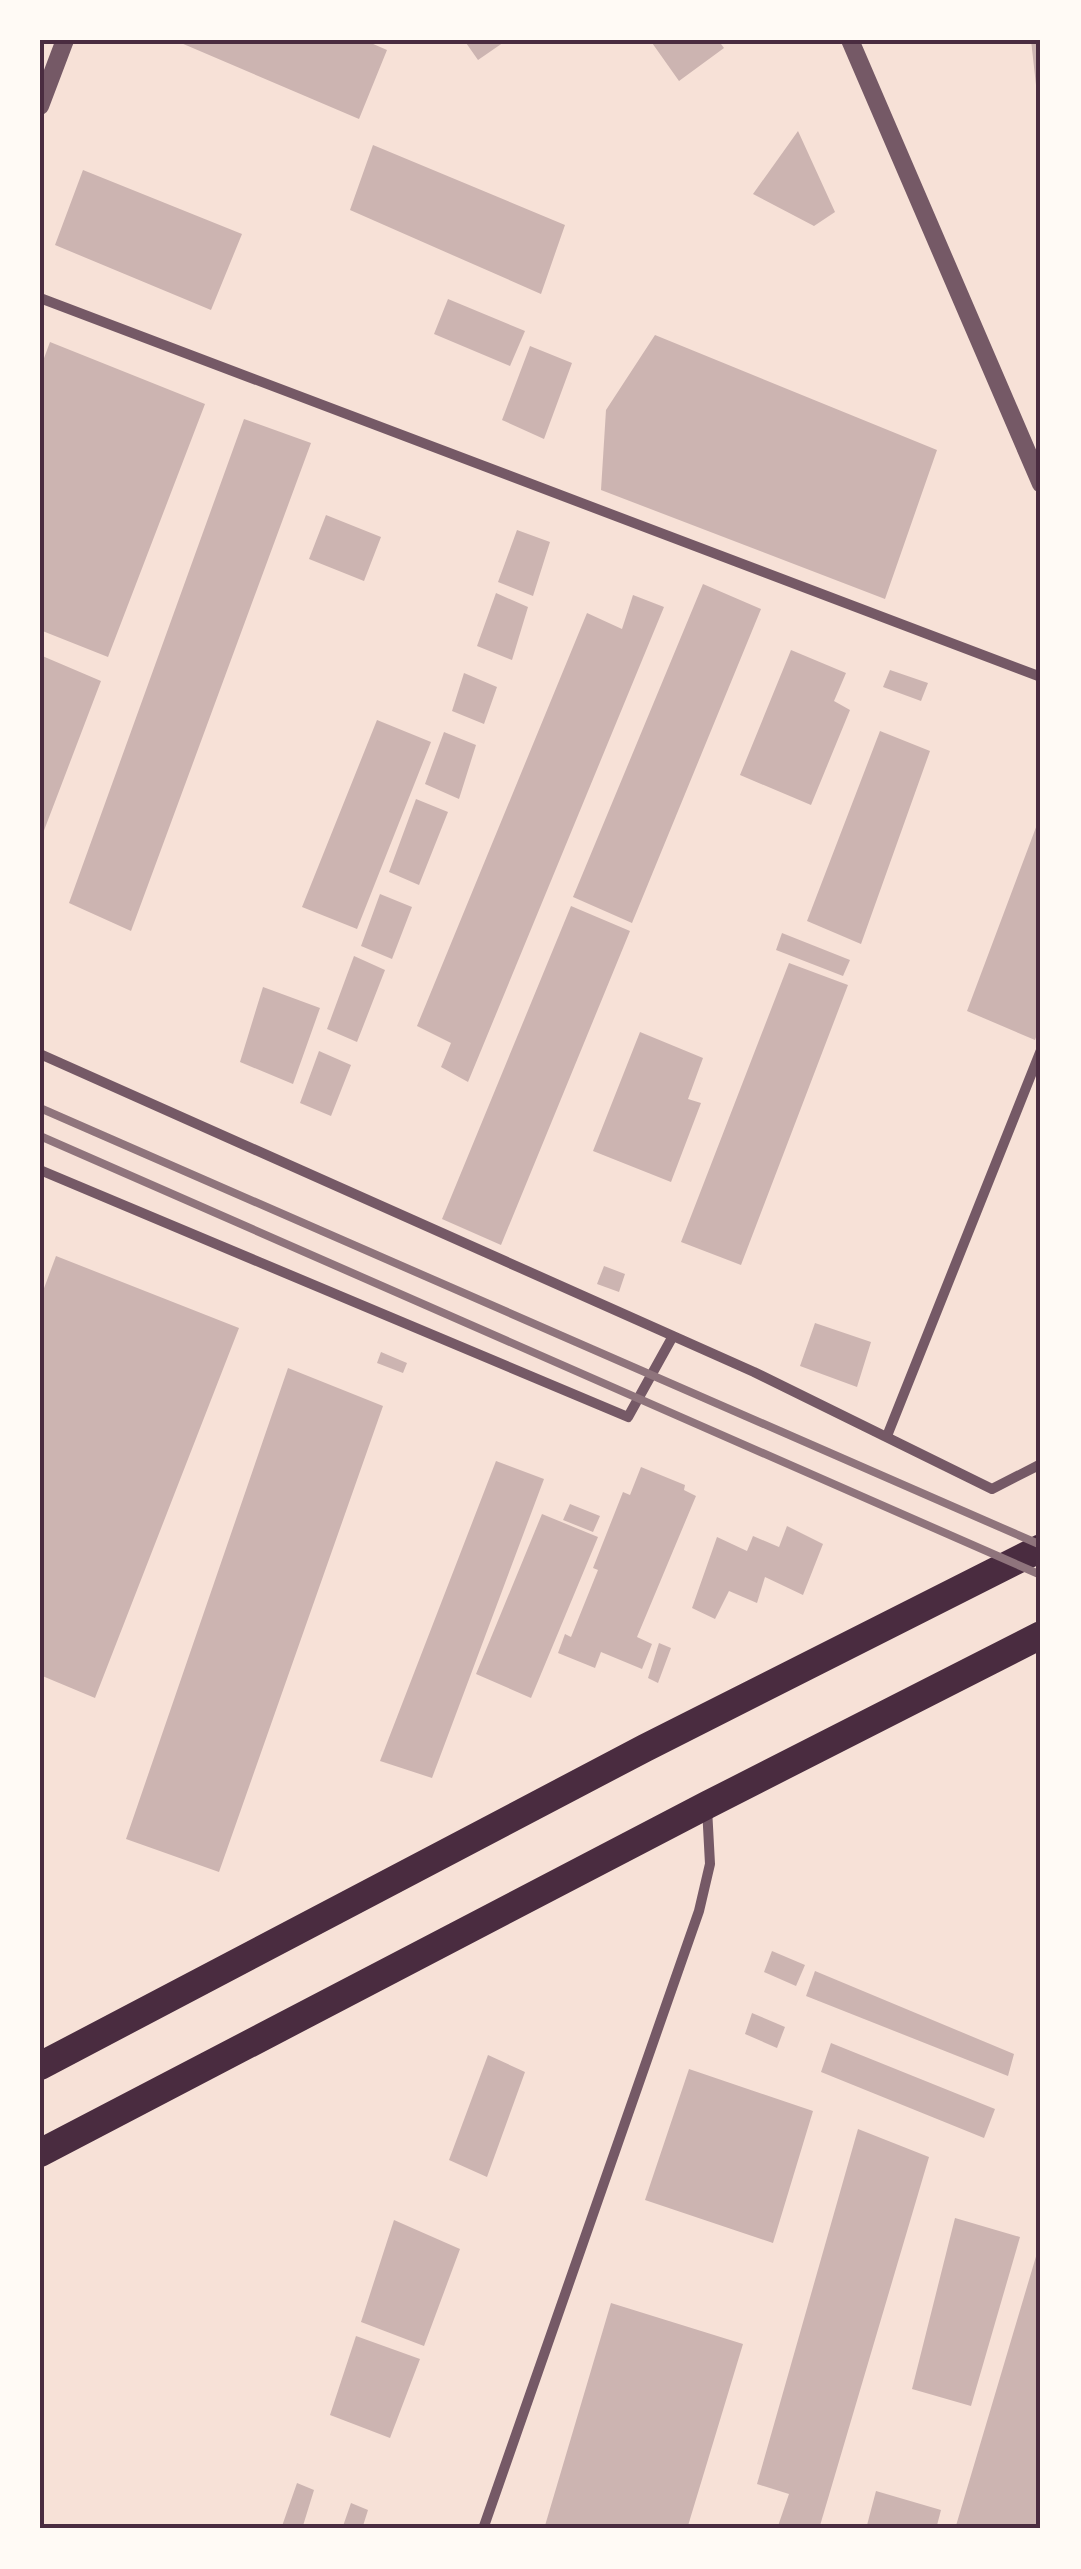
<svg xmlns="http://www.w3.org/2000/svg" width="1081" height="2569" viewBox="0 0 1081 2569" font-family="Raleway,sans-serif">
<rect width="100%" height="100%" fill="#f7e1d7"/>
<path fill="#ccb4b1" d="M174 40H364L387 50 359 119Z
M464 40H507L478 60Z
M650 40H718L724 48 679 81Z
M1031 40H1041V103H1038Z
M798 131 835 212 814 226 753 194Z
M373 145 565 225 541 294 350 210Z
M83 170 242 234 211 310 55 245Z
M448 299 525 331 510 366 434 334Z
M655 335 937 450 885 599 601 490 606 410Z
M50 342 205 404 108 657 40 630V369Z
M530 346 572 363 544 439 502 420Z
M244 419 311 443 131 931 69 903Z
M326 515 381 537 364 581 309 559Z
M517 530 550 542 533 596 498 582Z
M703 584 761 609 632 923 573 897Z
M496 593 528 607 512 660 477 646Z
M633 595 664 607 468 1082 441 1067 451 1043 417 1026 587 613 622 629Z
M791 650 846 673 834 701 850 710 811 805 740 775Z
M40 655 101 681 40 841Z
M890 670 928 683 921 701 883 687Z
M464 673 497 687 484 724 452 711Z
M377 720 431 742 357 929 302 907Z
M880 731 930 751 861 944 807 921Z
M444 732 476 745 459 799 425 784Z
M416 799 448 812 419 885 389 872Z
M1041 814V1024L1035 1040 967 1011Z
M380 894 412 907 392 959 361 946Z
M571 906 630 931 501 1245 442 1219Z
M782 933 850 960 843 976 776 950Z
M354 956 385 970 357 1042 327 1029Z
M789 963 848 985 741 1265 681 1242Z
M263 987 320 1008 293 1084 240 1062Z
M640 1032 703 1058 688 1099 701 1103 671 1182 593 1151Z
M319 1051 351 1065 331 1116 300 1103Z
M56 1256 239 1328 95 1698 40 1675V1299Z
M604 1266 625 1274 619 1292 597 1284Z
M815 1323 871 1342 857 1387 800 1366Z
M381 1352 407 1363 403 1373 377 1363Z
M288 1368 383 1406 219 1872 126 1839Z
M496 1461 544 1479 432 1778 380 1761Z
M641 1467 685 1485 684 1490 696 1496 637 1637 652 1644 642 1669 601 1652 595 1668 558 1653 565 1634 571 1637 598 1570 593 1568 623 1492 630 1495Z
M570 1504 600 1516 593 1532 563 1520Z
M542 1514 598 1537 531 1698 476 1674Z
M787 1526 823 1544 803 1595 765 1577 757 1603 729 1591 715 1619 692 1608 717 1537 747 1551 753 1536 779 1547Z
M659 1643 671 1648 658 1683 648 1678Z
M772 1951 805 1965 796 1986 764 1972Z
M815 1971 1014 2054 1008 2076 806 1996Z
M752 2013 785 2027 777 2048 745 2034Z
M831 2043 995 2109 984 2138 821 2072Z
M488 2055 525 2072 487 2177 449 2160Z
M689 2069 813 2111 773 2243 645 2200Z
M858 2129 929 2157 819 2529H777L789 2494 757 2484Z
M955 2218 1020 2237 971 2406 912 2389Z
M394 2220 460 2249 424 2346 361 2322Z
M1040 2243 1041 2529H955Z
M611 2303 743 2344 687 2529H544Z
M356 2336 420 2359 390 2438 330 2415Z
M297 2483 314 2490 302 2529H281Z
M876 2491 941 2510 936 2529H866Z
M351 2503 368 2510 362 2529H342Z"/>
<g fill="none" stroke-linecap="round" stroke-linejoin="round">
<path stroke="#755966" stroke-width="10" d="M40 298 1041 677
M40 1054 754 1372 992 1489 1041 1464
M40 1170 628 1417 673 1336
M887 1436 1041 1050
M483 2529 699 1911 710 1864 707 1808"/>
<path stroke="#755966" stroke-width="18" d="M850 40 1041 484
M40 106 65 40"/>
<path stroke="#4a2c40" stroke-width="28" d="M40 2066 645 1748 1041 1548
M40 2153 707 1805 1041 1635"/>
<path stroke="#8f747c" stroke-width="8" d="M40 1108 1041 1545
M40 1136 1041 1575"/>
</g>
<rect width="1081" height="2569" fill="none" stroke="#fffaf5" stroke-width="85"/>
<rect x="42" y="42" width="996" height="2484" fill="none" stroke="#4a2c40" stroke-width="4"/>
</svg>
